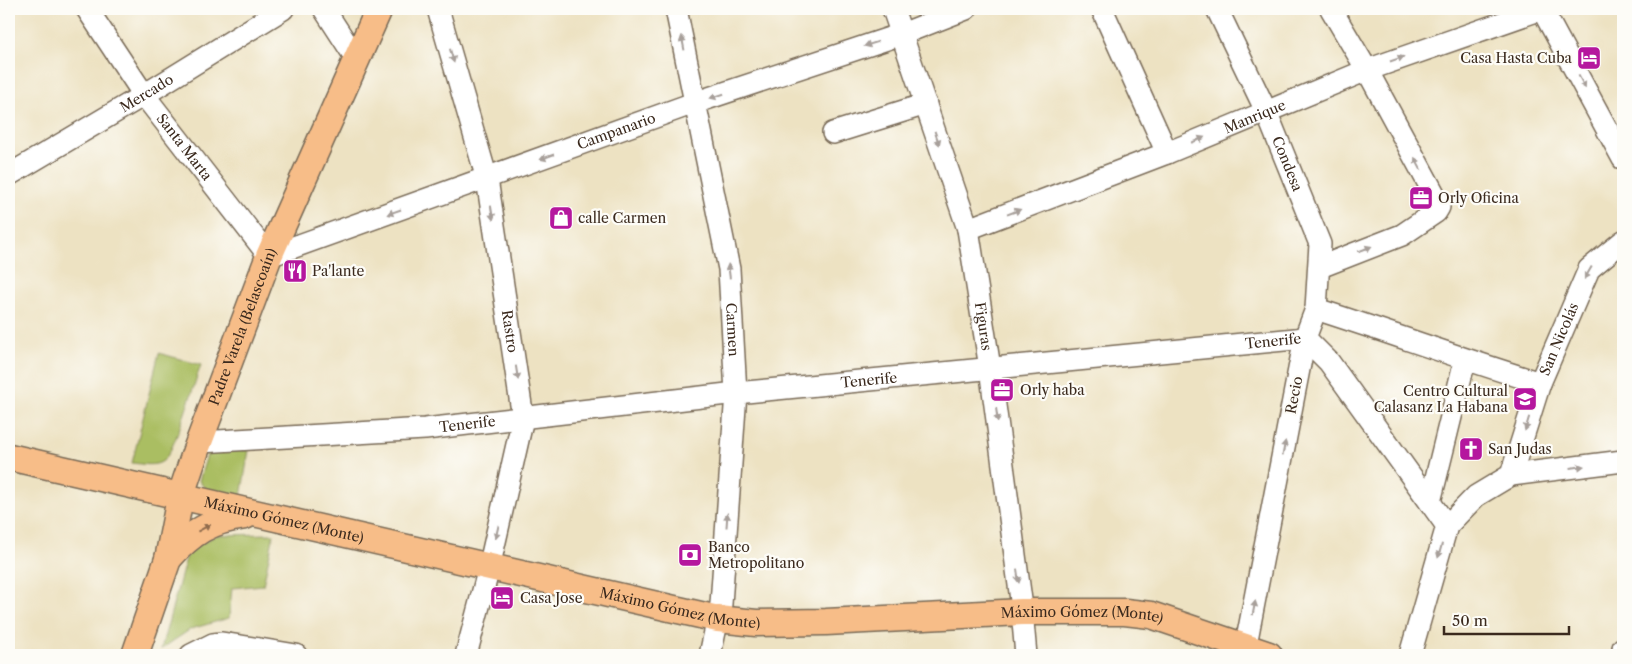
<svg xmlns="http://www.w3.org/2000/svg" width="1632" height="664" viewBox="0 0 1632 664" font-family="'Libre Caslon Text',serif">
<rect width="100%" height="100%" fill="#fdfcf7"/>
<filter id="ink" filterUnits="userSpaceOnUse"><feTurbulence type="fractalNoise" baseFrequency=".02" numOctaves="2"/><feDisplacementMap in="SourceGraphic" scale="10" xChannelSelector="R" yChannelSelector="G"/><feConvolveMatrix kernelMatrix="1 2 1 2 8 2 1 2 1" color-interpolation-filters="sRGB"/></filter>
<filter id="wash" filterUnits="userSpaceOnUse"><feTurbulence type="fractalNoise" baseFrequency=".0096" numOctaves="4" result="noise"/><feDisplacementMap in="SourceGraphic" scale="20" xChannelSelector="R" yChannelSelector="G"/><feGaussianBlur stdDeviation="1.12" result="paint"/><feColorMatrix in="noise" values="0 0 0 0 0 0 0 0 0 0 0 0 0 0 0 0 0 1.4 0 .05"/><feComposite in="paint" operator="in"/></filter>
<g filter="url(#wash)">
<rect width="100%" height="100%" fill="#ede2c2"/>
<path fill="#aabe62" stroke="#727440" d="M159 353 201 365C194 383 175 452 163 461 155 467 142 464 132 463Z
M249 450 240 502 213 498 199 481 208 452Z
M274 534 263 585 232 588 229 618 191 629 161 649 188 551 216 535Z"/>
</g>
<g filter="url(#ink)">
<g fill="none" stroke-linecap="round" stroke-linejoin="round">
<defs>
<g id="minor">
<path id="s1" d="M87 9 144 95 269 256 694 103 902 34 966 9"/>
<path d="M324 9 357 60"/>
<path id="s2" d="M438 9 487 179 523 418 489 568 466 655"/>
<path id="s3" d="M676 9 729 269 736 393 721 604 710 655"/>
<path id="s4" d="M893 9 968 229 990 368 1021 600 1026 655"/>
<path d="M1102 9 1167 153"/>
<path id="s5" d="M1217 9 1266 111 1320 244 1316 309 1305 338 1244 655"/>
<path d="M1542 9 1623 159"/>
<path d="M833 133 926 104"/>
<path id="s6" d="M9 175 144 95 283 9"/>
<path id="s7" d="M968 229 1167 153 1367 70 1542 9"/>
<path d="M1320 267 1402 235 1436 212 1439 207 1438 201 1367 70 1331 9"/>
<path d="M1316 309C1391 333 1465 360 1540 383"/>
<path id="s8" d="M200 442 425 429 736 393 1305 338 1329 362 1447 526"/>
<path d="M1511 475 1623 461"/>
<path d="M1430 502 1465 360"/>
<path d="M191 655 213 644 222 643 296 655"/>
<path id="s9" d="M1410 655 1447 526 1476 496 1511 475 1540 383 1589 269 1623 241"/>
<path d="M1623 655V648"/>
</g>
<g id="major">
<path id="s10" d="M9 457 718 619 756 623 826 622 1022 612H1125L1151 615 1269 655"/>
<path d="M168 559C191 533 210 520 245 516"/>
<path id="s11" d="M135 655 168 559 180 498 196 450 269 256 379 9"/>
</g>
</defs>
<use href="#minor" stroke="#796a57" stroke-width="24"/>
<use href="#major" stroke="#796a57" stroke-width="29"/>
<use href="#minor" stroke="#fff" stroke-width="21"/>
<use href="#major" stroke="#f7bd88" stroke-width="26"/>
</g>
<defs><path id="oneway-solid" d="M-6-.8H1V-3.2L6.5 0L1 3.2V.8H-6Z" transform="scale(1.25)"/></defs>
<g fill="#a79f9a">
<use href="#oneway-solid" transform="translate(683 43) rotate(-101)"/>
<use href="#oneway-solid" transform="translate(871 44) rotate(162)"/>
<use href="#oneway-solid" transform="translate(452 56) rotate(74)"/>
<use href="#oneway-solid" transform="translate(1397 59) rotate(-19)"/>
<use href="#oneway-solid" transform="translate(1582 82) rotate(62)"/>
<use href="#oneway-solid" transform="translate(717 96) rotate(162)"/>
<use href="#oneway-solid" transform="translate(937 138) rotate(71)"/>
<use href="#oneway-solid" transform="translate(1198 140) rotate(-23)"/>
<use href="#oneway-solid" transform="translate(547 157) rotate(160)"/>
<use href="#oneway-solid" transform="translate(1418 164) rotate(-118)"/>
<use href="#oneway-solid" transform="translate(394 212) rotate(161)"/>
<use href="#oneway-solid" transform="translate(1014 212) rotate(-21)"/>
<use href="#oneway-solid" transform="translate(492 213) rotate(81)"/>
<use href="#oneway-solid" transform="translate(1365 249) rotate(-21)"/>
<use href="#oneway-solid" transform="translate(729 271) rotate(-97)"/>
<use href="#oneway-solid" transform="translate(1588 273) rotate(120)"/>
<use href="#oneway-solid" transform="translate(517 373) rotate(81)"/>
<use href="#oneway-solid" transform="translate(997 415) rotate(82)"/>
<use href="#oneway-solid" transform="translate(1527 424) rotate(107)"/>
<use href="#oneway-solid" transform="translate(1284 448) rotate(-79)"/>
<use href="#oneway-solid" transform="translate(1577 467) rotate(-7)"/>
<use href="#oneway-solid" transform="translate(727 520) rotate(-86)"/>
<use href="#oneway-solid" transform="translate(497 532) rotate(103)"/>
<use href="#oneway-solid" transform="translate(1440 551) rotate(106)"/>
<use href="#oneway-solid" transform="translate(1018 576) rotate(82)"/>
<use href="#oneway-solid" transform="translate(1254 608) rotate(-79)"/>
</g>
<use fill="#906c4e" href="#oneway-solid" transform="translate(204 528) rotate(-29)"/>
</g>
<defs>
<symbol id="hotel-square" viewBox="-11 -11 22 22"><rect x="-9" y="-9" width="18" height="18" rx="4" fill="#b5179e" stroke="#fdfcf7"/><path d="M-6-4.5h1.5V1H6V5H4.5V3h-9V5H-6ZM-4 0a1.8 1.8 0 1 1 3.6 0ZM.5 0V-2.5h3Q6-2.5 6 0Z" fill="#fff"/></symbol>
<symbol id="office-square" viewBox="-11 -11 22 22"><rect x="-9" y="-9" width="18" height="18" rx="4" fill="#b5179e" stroke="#fdfcf7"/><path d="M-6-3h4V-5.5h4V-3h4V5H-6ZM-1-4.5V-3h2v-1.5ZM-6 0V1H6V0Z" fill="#fff"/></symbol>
<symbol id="shop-square" viewBox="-11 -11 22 22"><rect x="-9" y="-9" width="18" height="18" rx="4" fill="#b5179e" stroke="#fdfcf7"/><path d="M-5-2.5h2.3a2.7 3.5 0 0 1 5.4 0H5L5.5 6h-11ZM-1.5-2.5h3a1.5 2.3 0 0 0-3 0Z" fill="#fff"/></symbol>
<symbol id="restaurant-square" viewBox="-11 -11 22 22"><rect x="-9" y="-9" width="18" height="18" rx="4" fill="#b5179e" stroke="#fdfcf7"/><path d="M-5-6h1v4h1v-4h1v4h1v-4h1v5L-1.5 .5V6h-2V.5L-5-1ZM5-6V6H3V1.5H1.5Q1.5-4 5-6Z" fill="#fff"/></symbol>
<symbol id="school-square" viewBox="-11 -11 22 22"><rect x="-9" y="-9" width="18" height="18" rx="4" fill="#b5179e" stroke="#fdfcf7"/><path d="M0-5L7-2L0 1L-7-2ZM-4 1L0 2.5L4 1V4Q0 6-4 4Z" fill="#fff"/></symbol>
<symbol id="church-square" viewBox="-11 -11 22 22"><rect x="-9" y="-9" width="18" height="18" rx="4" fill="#b5179e" stroke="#fdfcf7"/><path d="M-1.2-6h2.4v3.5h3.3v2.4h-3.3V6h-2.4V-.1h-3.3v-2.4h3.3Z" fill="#fff"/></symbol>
<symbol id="bank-square" viewBox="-11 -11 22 22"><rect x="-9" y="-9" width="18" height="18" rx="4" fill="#b5179e" stroke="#fdfcf7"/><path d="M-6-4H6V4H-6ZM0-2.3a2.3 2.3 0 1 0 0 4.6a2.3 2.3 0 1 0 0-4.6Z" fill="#fff"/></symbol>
</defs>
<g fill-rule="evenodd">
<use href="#hotel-square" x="1575" y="44" width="28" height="28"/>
<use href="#office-square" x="1407" y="184" width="28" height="28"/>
<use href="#shop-square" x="547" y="204" width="28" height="28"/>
<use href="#restaurant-square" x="281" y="257" width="28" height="28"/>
<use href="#office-square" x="988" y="376" width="28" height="28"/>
<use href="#school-square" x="1511" y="385" width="28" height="28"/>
<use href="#church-square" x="1457" y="435" width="28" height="28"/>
<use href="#bank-square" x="676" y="541" width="28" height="28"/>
<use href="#hotel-square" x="488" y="584" width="28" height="28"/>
</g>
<g text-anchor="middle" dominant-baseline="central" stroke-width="4.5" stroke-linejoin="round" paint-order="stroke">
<g font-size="14" fill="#3b2a1e" stroke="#fdfcf7" text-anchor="start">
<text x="1572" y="58" text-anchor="end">Casa Hasta Cuba</text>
<text x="1438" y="198">Orly Oficina</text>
<text x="578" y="218">calle Carmen</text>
<text x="312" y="271">Pa'lante</text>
<text x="1020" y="390">Orly haba</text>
<text x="1508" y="391" text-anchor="end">Centro Cultural<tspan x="1508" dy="16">Calasanz La Habana</tspan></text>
<text x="1488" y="449">San Judas</text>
<text x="708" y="547">Banco<tspan x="708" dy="16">Metropolitano</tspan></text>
<text x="520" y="598">Casa Jose</text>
</g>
<g font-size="14" fill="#3b2a1e" stroke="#fdfcf7">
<text stroke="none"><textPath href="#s6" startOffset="160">Mercado</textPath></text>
<text stroke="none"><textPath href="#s7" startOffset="308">Manrique</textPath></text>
<text stroke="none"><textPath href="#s1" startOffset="676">Campanario</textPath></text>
<text stroke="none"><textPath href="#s1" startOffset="169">Santa Marta</textPath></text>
<text stroke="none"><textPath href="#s5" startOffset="170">Condesa</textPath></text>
<text stroke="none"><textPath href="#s11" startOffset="346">Padre Varela (Belascoaín)</textPath></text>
<text stroke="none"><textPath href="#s4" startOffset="331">Figuras</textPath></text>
<text stroke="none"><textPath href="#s3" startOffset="326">Carmen</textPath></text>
<text stroke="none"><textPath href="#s2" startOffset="331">Rastro</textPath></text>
<text stroke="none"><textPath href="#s9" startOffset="361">San Nicolás</textPath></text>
<text stroke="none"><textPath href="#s8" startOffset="1078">Tenerife</textPath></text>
<text stroke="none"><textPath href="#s8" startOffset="672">Tenerife</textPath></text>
<text transform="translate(1294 395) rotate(-79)">Recio</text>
<text stroke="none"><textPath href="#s8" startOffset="268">Tenerife</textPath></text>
<text stroke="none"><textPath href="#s10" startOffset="282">Máximo Gómez (Monte)</textPath></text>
<text stroke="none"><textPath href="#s10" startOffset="688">Máximo Gómez (Monte)</textPath></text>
<text stroke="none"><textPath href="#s10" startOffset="1092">Máximo Gómez (Monte)</textPath></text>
</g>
</g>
<rect width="1632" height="664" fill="none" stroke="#fdfcf7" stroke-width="30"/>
<path d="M1444 626v8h125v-8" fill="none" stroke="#3b2a1e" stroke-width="2.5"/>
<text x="1452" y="626" font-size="15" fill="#3b2a1e" stroke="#fdfcf7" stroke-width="4" paint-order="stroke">50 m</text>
</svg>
